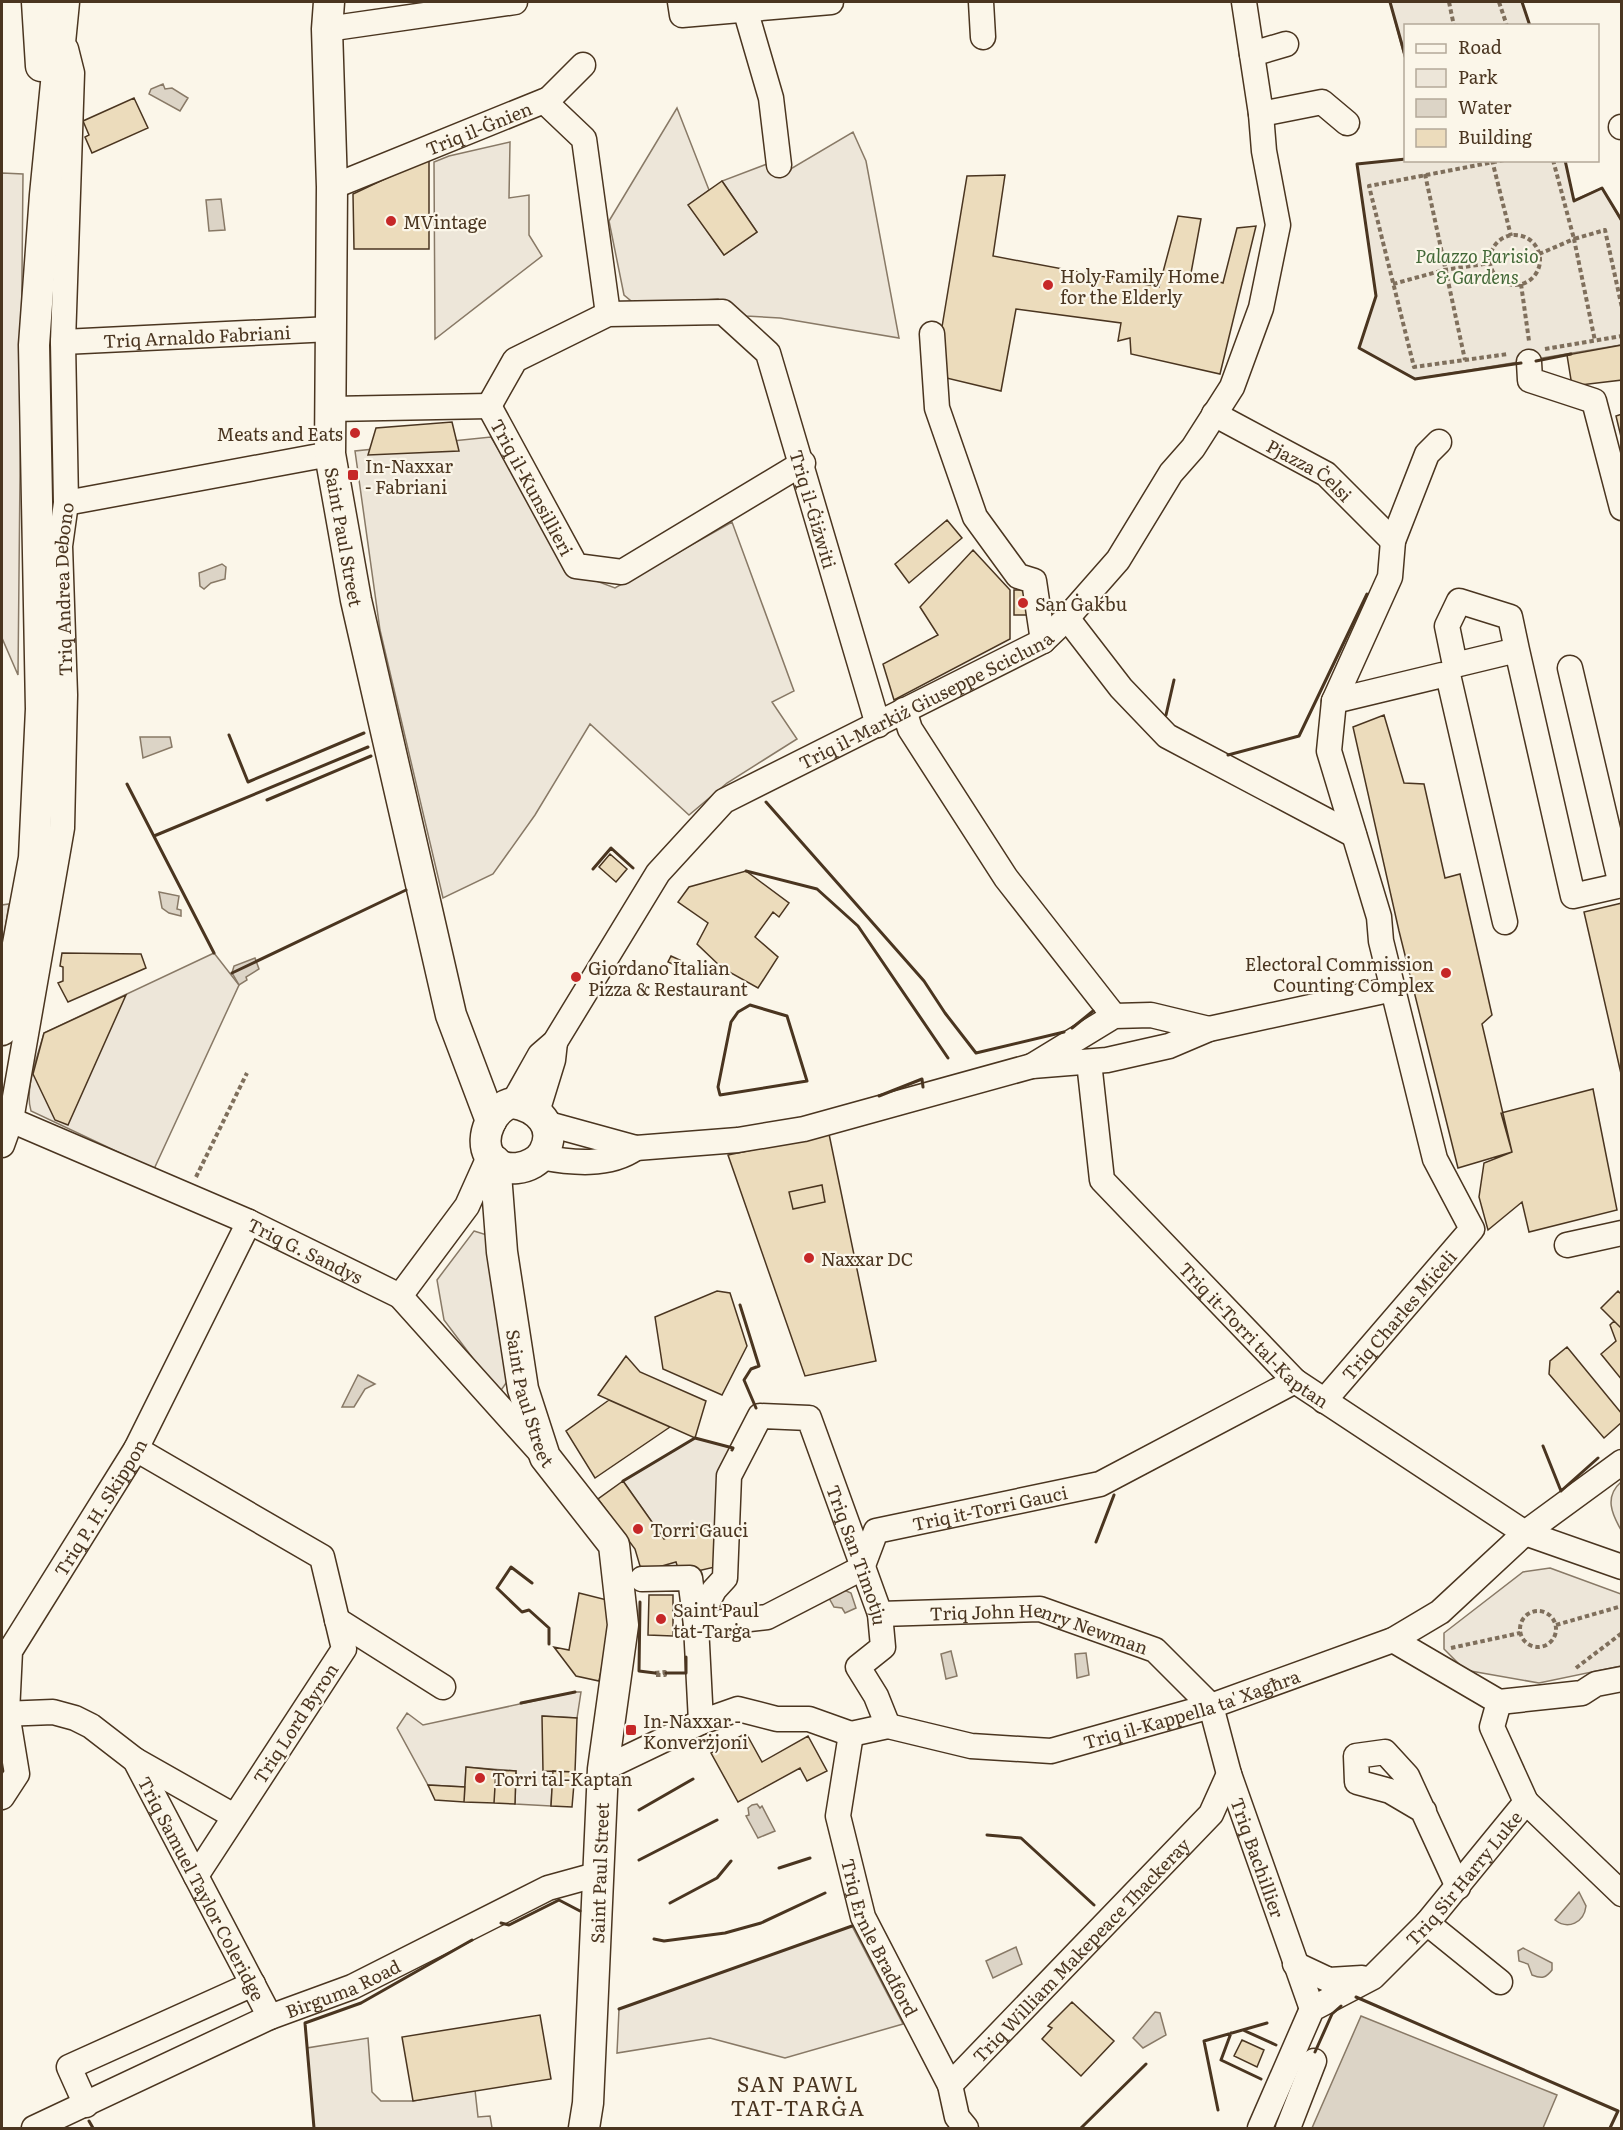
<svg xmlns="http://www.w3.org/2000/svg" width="1623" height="2130" viewBox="0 0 1623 2130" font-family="Literata,serif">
<rect width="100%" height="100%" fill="#fbf6e9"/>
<path fill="#ede6d9" stroke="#887966" stroke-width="1.5" d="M1390 2H1522L1530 25 1406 26 1405 59Z
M677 108 709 190 689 205 724 255 757 232 722 181 788 156 789 170 853 132 866 161 899 338 780 318 746 316 718 299 636 305 624 295 609 221Z
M510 142 509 198 529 195V235L542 256 435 339 434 162 449 156Z
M1405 159 1565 161 1574 200 1602 188 1621 221V345L1415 379 1359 348 1376 296 1357 164Z
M2 173 23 174 18 675 2 638Z
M491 437 572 572 615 588 732 522 794 691 772 702 797 739 727 783 689 815 590 724 535 815 493 874 443 898 380 630 355 451Z
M9 904 2 948V905Z
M214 953 239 985 154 1169 31 1111C24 1088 38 1056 44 1033Z
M474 1231 487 1235 509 1379 499 1393 444 1320 437 1280Z
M695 1438 733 1448 720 1531 691 1526 664 1539 623 1481Z
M1621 1482V1530C1612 1514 1604 1497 1621 1482Z
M1550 1568 1621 1594V1666L1539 1683 1465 1670 1444 1649V1633L1523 1572Z
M575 1692H581L577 1718 543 1716 553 1771 551 1806 515 1804 516 1771 466 1767 465 1787 428 1785 397 1728 407 1713 423 1725Z
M852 1926 903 2024 785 2058 710 2038 617 2053 619 2009Z
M368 2038 372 2092 381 2101H413L475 2090 478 2117 490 2116 492 2128H314L307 2048Z"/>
<path fill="#dcd4c6" stroke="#887966" stroke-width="1.5" d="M163 84 165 89 172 88 188 98 180 111 149 94 151 89Z
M221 199 225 230 209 231 206 200Z
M222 564 226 567 225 579 211 583 204 589 200 586 199 573Z
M140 737H170L172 747 143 758Z
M159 892 179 896 177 909 181 910V916L169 913 162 908Z
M255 958 259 969 246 977 247 980 239 985 232 973 234 966Z
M358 1375 375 1384 365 1389 354 1407H342Z
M844 1590 851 1593 856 1608 845 1613 842 1608 834 1607 829 1598Z
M951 1651 957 1676 946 1679 941 1654Z
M1086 1653 1089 1675 1077 1678 1075 1654Z
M757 1804 760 1808 762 1806 775 1831 758 1838 746 1816 749 1815 748 1808 752 1805Z
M1579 1892 1586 1906C1584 1923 1568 1930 1555 1920Z
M1016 1947 1022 1964 993 1978 986 1961Z
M1523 1948 1552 1963V1970C1546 1978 1542 1979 1532 1975L1528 1964 1519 1961 1518 1951Z
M1155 2012 1160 2013 1166 2035 1143 2048 1133 2038Z
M1361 2016 1557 2095 1543 2128H1312Z"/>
<path fill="#ecdcbc" stroke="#4a3520" stroke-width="1.5" d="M134 98 148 128 92 153 85 137 89 135 83 121Z
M429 158V249H354L353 194Z
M1005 175 993 256 1159 287 1178 216 1201 219 1191 273 1223 283 1237 228 1256 226 1220 374 1131 354 1130 338 1118 341 1121 323 1016 309 1001 391 938 376 941 333 967 176Z
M722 181 757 232 724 255 688 205Z
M1622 345V380L1572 386 1567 355Z
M1622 414V441L1616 416Z
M452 422 459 451 368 455 376 428Z
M947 520 962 538 909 583 895 564Z
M973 550 1010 590V639L894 700 883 664 938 635 920 607Z
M1014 590H1032V615H1014Z
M1384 715 1404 783 1424 784 1445 878 1460 874 1492 1015 1482 1024 1512 1152 1458 1168 1399 931 1353 727Z
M610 854 627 869 616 882 599 867Z
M746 871 789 903 779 917 773 912 755 937 778 957 758 988 722 968 697 944 708 923 678 902 689 887Z
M1622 903V1078L1584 912Z
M62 953 141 954 146 968 68 1002 58 983 63 981V967L60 966Z
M671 956 682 961 679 967 668 962Z
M126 995 68 1125 55 1120 33 1074 44 1033Z
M1593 1089 1617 1210 1529 1232 1522 1202 1488 1230 1479 1197 1484 1163 1512 1152 1501 1113Z
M829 1134 876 1361 805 1376 728 1155Z
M822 1185 825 1202 793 1209 789 1192Z
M717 1291 730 1293 747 1346 722 1395 663 1369 655 1317Z
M1618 1291 1622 1295V1329L1601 1308Z
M1614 1321 1622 1329V1380L1601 1354 1616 1341 1610 1325Z
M1567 1347 1622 1414V1422L1604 1438 1549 1374 1550 1361Z
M626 1356 640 1372 706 1401 695 1438 598 1395Z
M609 1400 670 1427 595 1478 566 1431Z
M623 1481 664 1539 691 1526 720 1531 715 1567 680 1575 676 1562 648 1570 640 1566 635 1549 598 1499Z
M579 1593 615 1602 599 1681 576 1676 554 1647 569 1650Z
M649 1595H673V1636L648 1635Z
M542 1716 577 1718 575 1772 543 1771Z
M746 1733 762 1762 808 1736 827 1771 807 1781 800 1768 738 1802 711 1753Z
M466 1767 496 1770 494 1803 464 1802Z
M496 1770 516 1771 515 1804 494 1803Z
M553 1771 575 1772 572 1807 551 1806Z
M428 1785 465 1787 464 1802 435 1800Z
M1072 2002 1114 2041 1081 2076 1042 2039 1052 2028 1048 2026Z
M540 2015 551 2079 413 2101 402 2037Z
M1242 2040 1264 2050 1257 2067 1234 2056Z"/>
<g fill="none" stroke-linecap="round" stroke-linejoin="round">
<defs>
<g id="minor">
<path d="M680 2 682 15 831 2"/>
<path d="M981 2 983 37"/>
<path d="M745 9 771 98 779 165"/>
<path d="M327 29 515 2"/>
<path d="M1252 54 1286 44"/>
<path d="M545 103 583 65"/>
<path d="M1261 114 1322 102 1347 123"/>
<path d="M1621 127H1622"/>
<path id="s1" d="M332 187 544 101 584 139 608 314"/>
<path d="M932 334 937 408 975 517 1018 576 1034 581 1043 641"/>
<path id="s2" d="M63 342 331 329"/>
<path d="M1529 362 1530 380 1594 401 1622 508"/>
<path id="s3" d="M489 406 515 360 608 314 723 312 768 353 878 725"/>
<path id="s4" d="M489 406 576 566 622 572 803 463"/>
<path d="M331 409 489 406"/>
<path id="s5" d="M1214 414 1326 474 1393 541"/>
<path d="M66 503 330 454"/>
<path d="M1067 618 1121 688 1167 736 1354 835"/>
<path d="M1517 650 1455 665 1447 626 1459 601 1510 617 1517 650 1570 883 1573 896 1622 885"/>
<path d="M1570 668 1621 885"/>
<path d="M1334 701 1442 675 1449 679 1505 922"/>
<path d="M904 710 910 729 1006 878 1114 1016"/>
<path id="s6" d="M1089 1062 1102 1180 1295 1381 1525 1533 1622 1567"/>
<path d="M1032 1066 1114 1016 1151 1015 1209 1029"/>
<path id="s7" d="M513 1103 540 1055 555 1042 658 873 724 801 1043 641 1067 618 1118 560 1171 473 1193 448 1232 387 1261 308 1278 225 1264 151 1261 114 1244 2"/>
<path d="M537 1112 553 1060 555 1042"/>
<path id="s8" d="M11 1120 249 1222 400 1296 541 1453"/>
<path d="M545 1123 636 1148 738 1140 804 1129 1032 1066 1107 1060 1169 1046 1209 1029 1393 989"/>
<path id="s9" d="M2 1145 11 1120 62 828 65 695 60 546 66 503 63 342 72 73 66 49"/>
<path d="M540 1157C572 1163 609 1167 636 1148"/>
<path d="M1567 1245 1622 1233"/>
<path d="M400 1296 467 1206 489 1157"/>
<path id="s10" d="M1324 1401 1472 1229 1435 1159 1381 941 1379 917 1329 751 1334 701 1390 577 1393 541 1427 454 1439 442"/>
<path d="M136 1449 322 1557 344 1649 196 1876"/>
<path id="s11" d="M880 1614 1040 1609 1155 1650 1211 1706 1229 1774 1312 2009"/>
<path d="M337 1620 443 1687"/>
<path id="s12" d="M696 1625 767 1617 862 1568 876 1531 1100 1484 1295 1381"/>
<path id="s13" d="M696 1625 714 1590 725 1578 729 1476 760 1416 809 1418 880 1614 883 1647 858 1667 876 1696 888 1726"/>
<path d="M1393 1640 1499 1702 1582 1693 1596 1684 1622 1679"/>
<path id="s14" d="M2 1714 53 1712 75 1718 91 1726 135 1760 270 2017"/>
<path id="s15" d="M701 1722 738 1709 777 1719H809L851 1734 888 1726 971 1746 1051 1751 1211 1706 1393 1640 1440 1612 1525 1533 1622 1462"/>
<path id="s16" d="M851 1734 838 1816 863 1917 950 2085 957 2117 966 2128"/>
<path d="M135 1760 234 1816"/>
<path d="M603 1769 701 1722 696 1625 690 1578 642 1579"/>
<path id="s17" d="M2 1797 17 1774 7 1713 10 1651 136 1449 249 1222"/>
<path d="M1526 1802 1622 1894"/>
<path d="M1424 1811 1390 1791 1357 1782 1356 1756 1385 1752 1407 1776 1458 1887"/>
<path d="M1427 1923 1500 1982"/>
<path d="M1295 1964 1329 1980 1362 1978"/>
<path id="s18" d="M950 2085 1211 1814 1229 1774"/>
<path d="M86 2105 69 2067 253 1984"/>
<path id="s19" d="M34 2128 270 2017 352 1987 548 1888 599 1874"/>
<path id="s20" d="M1260 2128 1312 2009 1373 1977 1427 1923 1526 1802 1492 1727 1499 1702"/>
<path d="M1288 2128 1314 2061"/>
</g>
<g id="major">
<path d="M37 2 41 66"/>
<path id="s21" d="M329 2 327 29 332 187 330 454 356 600 451 1015 491 1121"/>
<path d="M2 1030 34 858 41 709 34 345 45 195 64 2"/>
<path d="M513 1103C537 1107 558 1126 544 1152 534 1170 500 1176 489 1155 479 1137 493 1106 513 1103Z"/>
<path id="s22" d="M495 1161 502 1252 523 1389 545 1457 614 1545 623 1625 603 1769 588 2103 584 2128"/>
</g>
</defs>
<use href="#minor" stroke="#4a3520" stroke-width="27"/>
<use href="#major" stroke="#4a3520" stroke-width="33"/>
<path stroke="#7f6f5c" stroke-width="4" stroke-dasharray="4.5 3" stroke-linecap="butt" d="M1449 2 1454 26
M1499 2 1507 26
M1492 160 1511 236
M1504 160 1369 186 1414 367 1508 354
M1553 160 1574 239 1605 230 1622 308
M1425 174 1465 360
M1490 260a25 25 0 1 1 50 0a25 25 0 1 1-50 0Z
M1539 254 1574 239 1595 341
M1393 284 1444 270 1491 263
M1521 284 1529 341
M1545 349 1622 336
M196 1177 247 1073
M1520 1629a18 18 0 1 1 36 0a18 18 0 1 1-36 0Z
M1556 1625 1622 1606
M1451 1648 1520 1633
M1576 1668 1622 1633
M665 1672V1675H655V1673Z"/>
<use href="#minor" stroke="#fbf6e9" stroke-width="24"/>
<use href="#major" stroke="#fbf6e9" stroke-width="30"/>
<path stroke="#4a3520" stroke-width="3" d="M1390 2 1406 59
M1522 2 1530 26
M1406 159 1357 164 1376 296 1359 348 1415 379 1521 363
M1565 160 1574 201 1602 188 1622 221
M1536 361 1571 354
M1166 715 1174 680
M229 735 248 782 364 733
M1228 755 1299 736 1367 594
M127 784 214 953
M267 800 371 756
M766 802 924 981 945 1013 976 1053 1064 1032
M154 836 368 747
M593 869 611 848 633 868
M746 871 817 889 858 926 948 1058
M232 973 406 890
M750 1005 787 1016 807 1081 720 1095 718 1087 731 1022 738 1012Z
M1072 1028 1093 1011
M879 1096 922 1079 923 1087
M740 1305 759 1366 751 1369 744 1380 756 1408
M1543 1446 1561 1491 1598 1458
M623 1481 695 1438 733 1448 732 1450
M1096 1542 1114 1495
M532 1583 511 1567 497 1588 522 1612 529 1610 549 1628V1644
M640 1602 639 1671 655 1673
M666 1673H686V1657
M521 1703 575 1692
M639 1810 693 1779
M987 1835 1021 1838 1094 1905
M639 1860 717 1820
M779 1868 810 1858
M670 1903 717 1878 731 1861
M501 1923 509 1925 559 1900 580 1911
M654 1939 664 1941 725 1933 761 1923 825 1893
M1356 1997 1618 2111 1610 2128
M619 2009 852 1926
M1243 2030 1276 2045
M1231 2033 1221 2060 1261 2079
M1315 2052 1332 2014 1341 2006
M1218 2110 1204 2041 1267 2023
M89 2121 93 2128
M314 2128 305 2023 361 2003 472 1940
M1081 2128 1146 2064"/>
</g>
<g fill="#c62828" stroke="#fbf6e9" stroke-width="2">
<circle cx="391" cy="221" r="6"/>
<circle cx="1048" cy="285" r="6"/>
<circle cx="355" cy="433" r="6"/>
<rect x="347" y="469" width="12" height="12" rx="3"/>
<circle cx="1023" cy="603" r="6"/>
<circle cx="1446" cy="973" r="6"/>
<circle cx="576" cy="977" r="6"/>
<circle cx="809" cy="1258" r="6"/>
<circle cx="638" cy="1529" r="6"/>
<circle cx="661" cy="1619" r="6"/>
<rect x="625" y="1724" width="12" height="12" rx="3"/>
<circle cx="480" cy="1778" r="6"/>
</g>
<g text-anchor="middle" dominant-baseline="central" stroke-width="4.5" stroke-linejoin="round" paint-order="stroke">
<g font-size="18" fill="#4a3520" stroke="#fbf6e9">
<text stroke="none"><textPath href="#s1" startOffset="158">Triq il-Ġnien</textPath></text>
<text stroke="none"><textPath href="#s2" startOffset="134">Triq Arnaldo Fabriani</textPath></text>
<text stroke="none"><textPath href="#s5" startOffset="111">Pjazza Ċelsi</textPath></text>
<text stroke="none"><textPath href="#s4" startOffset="92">Triq il-Kunsillieri</textPath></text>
<text stroke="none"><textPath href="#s3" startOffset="495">Triq il-Ġiżwiti</textPath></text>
<text stroke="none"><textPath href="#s21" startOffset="536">Saint Paul Street</textPath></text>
<text stroke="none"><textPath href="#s9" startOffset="562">Triq Andrea Debono</textPath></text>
<text stroke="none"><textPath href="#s7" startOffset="596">Triq il-Markiż Giuseppe Scicluna</textPath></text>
<text stroke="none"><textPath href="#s8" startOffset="322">Triq G. Sandys</textPath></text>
<text stroke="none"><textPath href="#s10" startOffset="114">Triq Charles Miċeli</textPath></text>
<text stroke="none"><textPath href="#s6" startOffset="336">Triq it-Torri tal-Kaptan</textPath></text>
<text stroke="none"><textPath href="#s22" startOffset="240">Saint Paul Street</textPath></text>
<text stroke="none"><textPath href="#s17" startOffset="321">Triq P. H. Skippon</textPath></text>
<text stroke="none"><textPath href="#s12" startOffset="334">Triq it-Torri Gauci</textPath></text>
<text stroke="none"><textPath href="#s13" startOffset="420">Triq San Timotju</textPath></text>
<text stroke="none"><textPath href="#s11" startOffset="162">Triq John Henry Newman</textPath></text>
<text stroke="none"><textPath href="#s15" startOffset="506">Triq il-Kappella ta' Xagħra</textPath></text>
<text transform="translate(295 1723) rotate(-57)">Triq Lord Byron</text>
<text stroke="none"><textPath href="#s11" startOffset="520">Triq Bachillier</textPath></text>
<text transform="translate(599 1873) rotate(-88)">Saint Paul Street</text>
<text stroke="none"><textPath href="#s20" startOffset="333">Triq Sir Harry Luke</textPath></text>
<text stroke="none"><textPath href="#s14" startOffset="292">Triq Samuel Taylor Coleridge</textPath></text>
<text stroke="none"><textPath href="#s16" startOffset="212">Triq Ernle Bradford</textPath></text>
<text stroke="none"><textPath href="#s18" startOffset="188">Triq William Makepeace Thackeray</textPath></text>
<text stroke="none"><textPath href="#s19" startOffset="339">Birguma Road</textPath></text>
</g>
<g font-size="18" fill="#4a3520" stroke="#fbf6e9" text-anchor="start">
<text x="403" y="221">MVintage</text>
<text x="1060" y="275">Holy Family Home<tspan x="1060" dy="21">for the Elderly</tspan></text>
<text x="343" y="433" text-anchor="end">Meats and Eats</text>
<text x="365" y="465">In-Naxxar<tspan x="365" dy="21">- Fabriani</tspan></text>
<text x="1035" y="603">San Ġakbu</text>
<text x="1434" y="963" text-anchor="end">Electoral Commission<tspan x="1434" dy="21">Counting Complex</tspan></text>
<text x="588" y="967">Giordano Italian<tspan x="588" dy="21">Pizza &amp; Restaurant</tspan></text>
<text x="821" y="1258">Naxxar DC</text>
<text x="650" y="1529">Torri Gauci</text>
<text x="673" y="1609">Saint Paul<tspan x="673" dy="21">tat-Tarġa</tspan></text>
<text x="643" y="1720">In-Naxxar -<tspan x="643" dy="21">Konverżjoni</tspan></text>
<text x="492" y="1778">Torri tal-Kaptan</text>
</g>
<g font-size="18" font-style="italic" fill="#436837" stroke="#fbf6e9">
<text x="1477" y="255">Palazzo Parisio<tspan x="1477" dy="21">&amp; Gardens</tspan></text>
</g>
<g font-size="21" letter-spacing="1.5" fill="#4a3520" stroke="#fbf6e9">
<text x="798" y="2082">SAN PAWL<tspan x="798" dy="24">TAT-TARĠA</tspan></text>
</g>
</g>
<rect width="1623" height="2130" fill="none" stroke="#4a3520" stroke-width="6"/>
<rect x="1404" y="24" width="195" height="138" fill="#fbf6e9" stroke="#b4a999" stroke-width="1.5"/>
<rect x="1416" y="44" width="30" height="9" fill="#fbf6e9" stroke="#b4a999" stroke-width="1.5"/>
<text x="1458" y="54" font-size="18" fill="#4a3520">Road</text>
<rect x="1416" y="69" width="30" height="18" fill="#ede6d9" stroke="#b4a999" stroke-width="1.5"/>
<text x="1458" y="84" font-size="18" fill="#4a3520">Park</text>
<rect x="1416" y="99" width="30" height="18" fill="#dcd4c6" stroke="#b4a999" stroke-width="1.5"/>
<text x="1458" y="114" font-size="18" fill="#4a3520">Water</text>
<rect x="1416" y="129" width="30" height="18" fill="#ecdcbc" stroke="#b4a999" stroke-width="1.5"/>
<text x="1458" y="144" font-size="18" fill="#4a3520">Building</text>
</svg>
